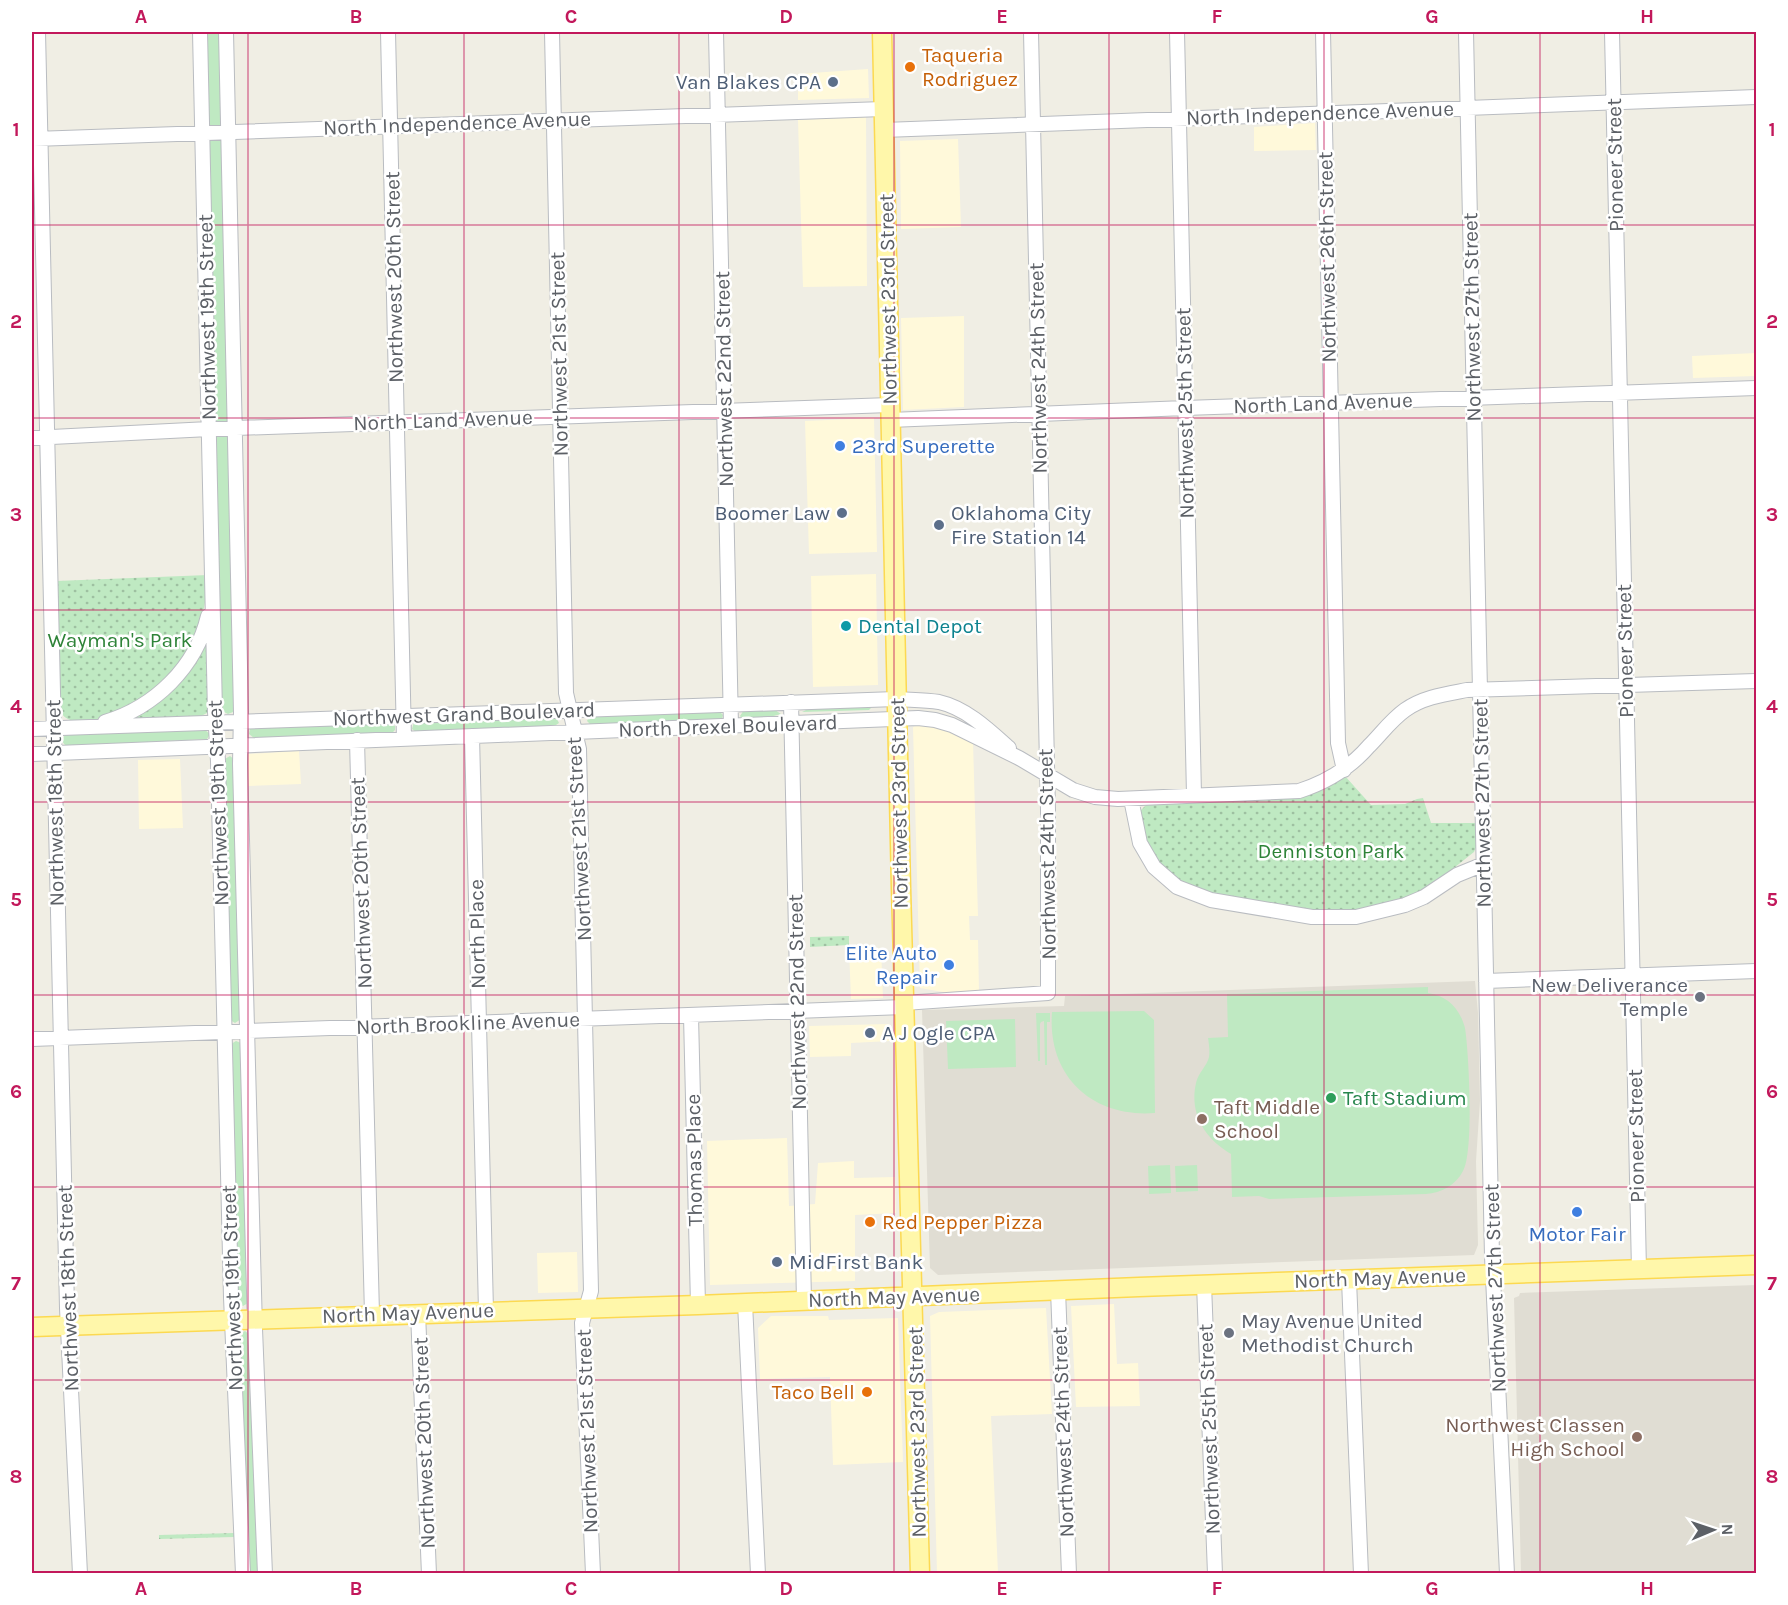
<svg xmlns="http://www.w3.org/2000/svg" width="1788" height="1605" viewBox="0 0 1788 1605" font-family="Karla,sans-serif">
<defs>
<pattern id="park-dots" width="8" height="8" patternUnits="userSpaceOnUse" patternTransform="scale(1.5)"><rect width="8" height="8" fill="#bfe9c2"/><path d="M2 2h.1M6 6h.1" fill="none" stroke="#9ec0a1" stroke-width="1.8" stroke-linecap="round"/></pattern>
</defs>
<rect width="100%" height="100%" fill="#f0eee4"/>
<path fill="#fff9da" d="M868 69 869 98 798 100V74Z
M866 117 867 286 803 287 798 120Z
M1315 123 1316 150 1254 151V127Z
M958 139 961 227 901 229 900 141Z
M964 316V407L903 410 901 318Z
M1756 353V376L1693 378 1692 356Z
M874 418 877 552 809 554 805 421Z
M876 574 878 685 813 687 811 576Z
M919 725 945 729 973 742 978 916H969L970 940H978L979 992 949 993 920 988 913 727Z
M299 751 301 784 248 786V754Z
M180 759 183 828 139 829 138 760Z
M881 948 883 998 851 999 849 949Z
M889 1024 890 1041 851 1043V1056L810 1057 809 1026Z
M787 1138 789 1206 815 1204 818 1163 854 1161V1178L895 1177 896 1213 855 1215V1281L710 1285 707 1141Z
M577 1252 578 1292 538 1293 537 1253Z
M1114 1304 1117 1364 1138 1363 1140 1406 1076 1407 1071 1306Z
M1046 1308 1052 1414 991 1416 998 1573H937L930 1316 939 1312Z
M771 1316H828L829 1320 898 1318 903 1462 833 1465 830 1377 760 1379 758 1328Z"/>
<path fill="#e0ddd3" d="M1475 981 1478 1013 1480 1101 1476 1161 1478 1245 1474 1255 938 1275 930 1268 922 1010 1064 1006 1065 996Z
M1756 1285V1573H1521L1514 1298 1519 1296 1520 1293Z"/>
<path fill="#bfe9c2" d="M203 32H220L222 123 218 127H208Z
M211 139 220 140 223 143 230 419 226 423 216 424 212 420 206 143Z
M216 435H227L229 438 236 707 233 712 228 714 220 710 213 438Z
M869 707 871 708 869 710 802 712 810 708Z
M744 710H775L781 714 762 719 743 720 740 716Z
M719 711 723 715 722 719 591 725 587 721 590 715Z
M553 717 557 719 559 723 553 727 416 732 412 729 414 722Z
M388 722 395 726V730L392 733 254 738 249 734 250 729 254 728Z
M205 730 210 734 207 739 68 746 65 745 62 741 65 734Z
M230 756 235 760 241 1019 235 1023 230 1020 223 760Z
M1428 987V993C1448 996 1460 1009 1465 1028 1469 1053 1474 1152 1463 1171 1456 1185 1441 1193 1426 1194L1269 1199 1259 1196 1232 1197 1231 1154C1205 1139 1189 1114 1196 1083 1198 1073 1207 1066 1209 1057 1210 1052 1209 1044 1208 1038L1228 1037 1227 994Z
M1144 1011 1154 1020 1155 1113C1092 1118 1047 1076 1052 1012Z
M1036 1013H1050V1022H1047V1065H1045L1044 1021 1041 1022 1040 1024V1061H1038Z
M1015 1019 1016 1067 948 1069 946 1021Z
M236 1041 241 1043 248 1303 243 1306 237 1303 231 1044Z
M1170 1165 1171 1193 1149 1194 1148 1166Z
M1197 1165 1198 1191 1176 1192 1175 1166Z
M245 1331 250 1335 261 1573H248L239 1334Z"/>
<path fill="url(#park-dots)" d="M208 575C206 611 199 635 179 665 172 676 157 690 146 698 130 709 69 737 60 710L56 581Z
M208 636 210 706 207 713 199 717 131 718Z
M1345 776 1371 805 1405 804 1417 799 1423 798 1431 823H1476L1477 845 1474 852 1435 883 1402 900 1357 910H1308L1215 894 1185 884 1161 866 1148 847 1139 812 1148 803 1322 789Z
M849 936V945L810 947V937Z
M234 1533V1537L159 1539V1535Z"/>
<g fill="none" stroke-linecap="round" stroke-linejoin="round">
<defs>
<path id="minor" d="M38 32 67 1308 80 1574
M200 32 215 712 218 761 231 1297 243 1574
M226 32 241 712 240 764 255 1329 265 1574
M388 32 404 739
M552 32 566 693 579 749 591 1291 582 1323 593 1574
M716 32 731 726
M1177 32 1194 795
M1323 32 1338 743 1344 770
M1466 32 1492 1256 1507 1574
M1612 32 1639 1270
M884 130 1756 97
M34 139 883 109
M890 420 1185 408 1756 388
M32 438 209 429 890 405
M791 702 804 1301
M105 722C155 707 196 667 208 616
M32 729 896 699C910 700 925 700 939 702 966 708 989 730 1009 748
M472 736 486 1311
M357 740 372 1314
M32 754 918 718 935 720 952 725 1019 758 1073 790 1095 797 1118 799 1299 791C1327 782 1350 768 1369 746 1381 734 1391 720 1405 710 1423 697 1446 694 1467 690L1756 681
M1131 799 1140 843 1154 867 1177 887 1211 900 1312 917H1356L1405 905 1424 897 1457 875 1484 864
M1486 981 1756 971
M904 1003 1048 993V810L1031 32
M691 1016 698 1305
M32 1039 904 1007
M1349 1280 1361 1574
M1204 1284 1215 1574
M1058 1290 1069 1574
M745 1303 758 1574
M418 1313 429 1574"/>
<path id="major" d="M882 32 901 888 920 1574
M32 1327 698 1305 1139 1287 1756 1265"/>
</defs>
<use href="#minor" stroke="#b9bcc1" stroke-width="16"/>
<use href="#major" stroke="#fcd951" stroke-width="21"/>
<use href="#minor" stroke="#fff" stroke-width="14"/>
<use href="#major" stroke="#fff7aa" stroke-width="18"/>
</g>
<path fill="none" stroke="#c2185b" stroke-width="1.5" stroke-opacity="0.55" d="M248 32V1574M464 32V1574M679 32V1574M894 32V1574M1109 32V1574M1324 32V1574M1540 32V1574M32 225H1756M32 418H1756M32 610H1756M32 802H1756M32 995H1756M32 1187H1756M32 1380H1756"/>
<g fill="#e8710a" stroke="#fff" stroke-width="2">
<circle cx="910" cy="67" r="6"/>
<circle cx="870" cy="1222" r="6"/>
<circle cx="867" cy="1392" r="6"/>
</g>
<g fill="#5c6f8a" stroke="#fff" stroke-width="2">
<circle cx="833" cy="82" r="6"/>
<circle cx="842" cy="513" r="6"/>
<circle cx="939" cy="525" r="6"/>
<circle cx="870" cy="1033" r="6"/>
<circle cx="777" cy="1262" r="6"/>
</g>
<g fill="#3f7fe0" stroke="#fff" stroke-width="2">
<circle cx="840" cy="446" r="6"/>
<circle cx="949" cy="965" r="6"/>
<circle cx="1577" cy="1212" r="6"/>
</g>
<circle fill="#0f9aa8" stroke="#fff" stroke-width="2" cx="846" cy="626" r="6"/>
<g fill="#6b7280" stroke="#fff" stroke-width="2">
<circle cx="1700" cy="997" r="6"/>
<circle cx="1229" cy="1333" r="6"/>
</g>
<circle fill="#2e9e5b" stroke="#fff" stroke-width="2" cx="1331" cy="1098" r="6"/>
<g fill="#8d6e63" stroke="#fff" stroke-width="2">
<circle cx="1202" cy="1119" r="6"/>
<circle cx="1637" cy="1437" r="6"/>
</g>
<g text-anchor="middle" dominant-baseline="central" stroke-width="5" stroke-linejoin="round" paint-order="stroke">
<g font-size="21" fill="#c56008" stroke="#fff" text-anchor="start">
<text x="922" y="55">Taqueria<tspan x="922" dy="24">Rodriguez</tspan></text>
<text x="882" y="1222">Red Pepper Pizza</text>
<text x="855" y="1392" text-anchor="end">Taco Bell</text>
</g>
<g font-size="21" fill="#4e5e75" stroke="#fff" text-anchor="start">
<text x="821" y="82" text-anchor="end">Van Blakes CPA</text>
<text x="830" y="513" text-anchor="end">Boomer Law</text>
<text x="951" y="513">Oklahoma City<tspan x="951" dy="24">Fire Station 14</tspan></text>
<text x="882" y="1033">A J Ogle CPA</text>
<text x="789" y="1262">MidFirst Bank</text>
</g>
<g font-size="21" fill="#5c6066" stroke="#fff">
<text transform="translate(1320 113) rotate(-2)">North Independence Avenue</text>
<text transform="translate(457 123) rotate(-2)">North Independence Avenue</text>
<text transform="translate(1615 165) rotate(-91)">Pioneer Street</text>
<text transform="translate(1327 257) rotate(-91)">Northwest 26th Street</text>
<text transform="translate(394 277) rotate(-91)">Northwest 20th Street</text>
<text transform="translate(888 299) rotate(-91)">Northwest 23rd Street</text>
<text transform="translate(207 317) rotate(-91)">Northwest 19th Street</text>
<text transform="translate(1472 317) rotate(-91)">Northwest 27th Street</text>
<text transform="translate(559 354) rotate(-91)">Northwest 21st Street</text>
<text transform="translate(1038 368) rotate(-91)">Northwest 24th Street</text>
<text transform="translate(724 379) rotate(-91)">Northwest 22nd Street</text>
<text transform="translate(1323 403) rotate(-2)">North Land Avenue</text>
<text transform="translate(1185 413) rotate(-91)">Northwest 25th Street</text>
<text transform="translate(443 420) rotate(-2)">North Land Avenue</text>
<text transform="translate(1625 651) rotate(-91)">Pioneer Street</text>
<text transform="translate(464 714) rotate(-2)">Northwest Grand Boulevard</text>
<text transform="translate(728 726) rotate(-2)">North Drexel Boulevard</text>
<text transform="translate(55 803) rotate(-91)">Northwest 18th Street</text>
<text transform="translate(218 803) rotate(-92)">Northwest 19th Street</text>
<text transform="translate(899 803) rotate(-91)">Northwest 23rd Street</text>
<text transform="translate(1482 803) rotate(-91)">Northwest 27th Street</text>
<text transform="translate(579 839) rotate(-93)">Northwest 21st Street</text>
<text transform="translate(1047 854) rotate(-91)">Northwest 24th Street</text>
<text transform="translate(361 883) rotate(-92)">Northwest 20th Street</text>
<text transform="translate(477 934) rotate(-91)">North Place</text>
<text transform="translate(797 1002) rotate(-91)">Northwest 22nd Street</text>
<text transform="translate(468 1023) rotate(-2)">North Brookline Avenue</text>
<text transform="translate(1636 1136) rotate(-91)">Pioneer Street</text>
<text transform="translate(694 1160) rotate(-91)">Thomas Place</text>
<text transform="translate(1380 1278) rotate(-2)">North May Avenue</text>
<text transform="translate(68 1288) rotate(-92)">Northwest 18th Street</text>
<text transform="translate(232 1288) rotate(-92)">Northwest 19th Street</text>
<text transform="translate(1495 1288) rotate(-92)">Northwest 27th Street</text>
<text transform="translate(894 1297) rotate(-2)">North May Avenue</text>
<text transform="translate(408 1313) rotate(-2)">North May Avenue</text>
<text transform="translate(1209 1429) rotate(-92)">Northwest 25th Street</text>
<text transform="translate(587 1431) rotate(-92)">Northwest 21st Street</text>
<text transform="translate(917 1432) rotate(-91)">Northwest 23rd Street</text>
<text transform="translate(1063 1432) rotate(-92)">Northwest 24th Street</text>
<text transform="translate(424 1443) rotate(-92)">Northwest 20th Street</text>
</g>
<g font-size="21" fill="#366cbe" stroke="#fff" text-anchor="start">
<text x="852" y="446">23rd Superette</text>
<text x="937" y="953" text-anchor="end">Elite Auto<tspan x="937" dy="24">Repair</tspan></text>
<text x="1577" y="1234" text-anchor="middle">Motor Fair</text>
</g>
<g font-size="21" fill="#0d838f" stroke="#fff" text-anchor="start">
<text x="858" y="626">Dental Depot</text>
</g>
<g font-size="21" fill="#2e8338" stroke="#fff">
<text x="120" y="640">Wayman's Park</text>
<text x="1331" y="851">Denniston Park</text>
</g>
<g font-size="21" fill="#5b616d" stroke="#fff" text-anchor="end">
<text x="1688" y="985">New Deliverance<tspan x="1688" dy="24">Temple</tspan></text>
<text x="1241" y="1321" text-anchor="start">May Avenue United<tspan x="1241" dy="24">Methodist Church</tspan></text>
</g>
<g font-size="21" fill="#27864d" stroke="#fff" text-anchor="start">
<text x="1343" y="1098">Taft Stadium</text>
</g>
<g font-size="21" fill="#785e54" stroke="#fff" text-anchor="start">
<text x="1214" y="1107">Taft Middle<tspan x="1214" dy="24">School</tspan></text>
<text x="1625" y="1425" text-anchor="end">Northwest Classen<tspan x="1625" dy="24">High School</tspan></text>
</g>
</g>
<rect width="1788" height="1605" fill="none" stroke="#ffffff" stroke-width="66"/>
<g transform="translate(1713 1530) rotate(88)" stroke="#ffffff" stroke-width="4.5" paint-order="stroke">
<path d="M0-4.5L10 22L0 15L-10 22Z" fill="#5c6066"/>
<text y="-9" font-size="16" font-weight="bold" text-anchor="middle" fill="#5c6066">N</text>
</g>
<rect x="33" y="33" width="1722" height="1539" fill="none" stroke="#c2185b" stroke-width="2"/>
<g font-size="20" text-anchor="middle" font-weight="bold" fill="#c2185b">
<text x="141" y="23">A</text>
<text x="356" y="23">B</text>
<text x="571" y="23">C</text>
<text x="786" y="23">D</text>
<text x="1002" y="23">E</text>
<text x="1217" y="23">F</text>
<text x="1432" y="23">G</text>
<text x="1647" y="23">H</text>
<text x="16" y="136">1</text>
<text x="1772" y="136">1</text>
<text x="16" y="328">2</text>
<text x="1772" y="328">2</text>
<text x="16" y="521">3</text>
<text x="1772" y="521">3</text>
<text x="16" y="713">4</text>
<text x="1772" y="713">4</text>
<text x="16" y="906">5</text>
<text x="1772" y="906">5</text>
<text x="16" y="1098">6</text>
<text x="1772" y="1098">6</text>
<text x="16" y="1290">7</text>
<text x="1772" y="1290">7</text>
<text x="16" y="1483">8</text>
<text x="1772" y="1483">8</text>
<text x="141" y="1595">A</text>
<text x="356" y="1595">B</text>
<text x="571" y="1595">C</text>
<text x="786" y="1595">D</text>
<text x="1002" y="1595">E</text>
<text x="1217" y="1595">F</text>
<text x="1432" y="1595">G</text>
<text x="1647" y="1595">H</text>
</g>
</svg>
